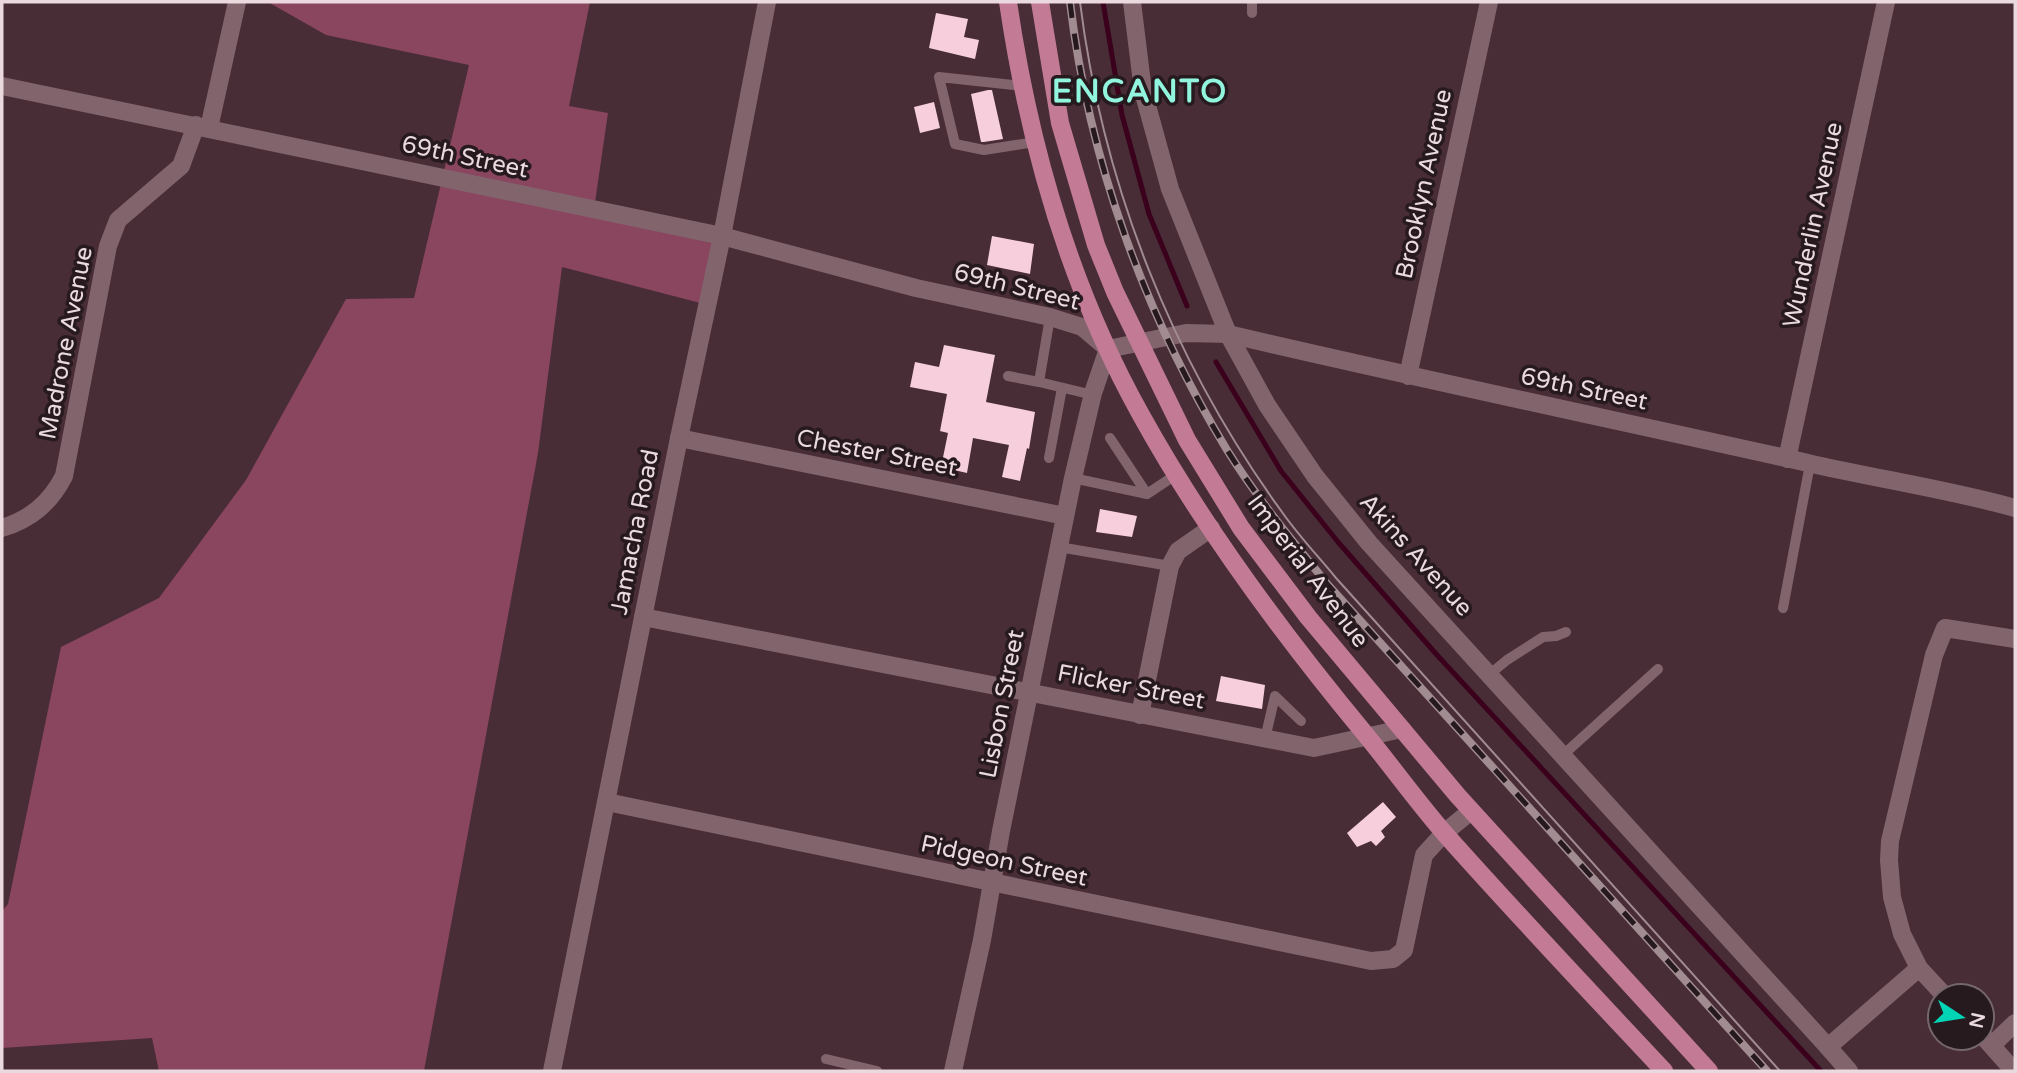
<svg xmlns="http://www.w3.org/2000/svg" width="2017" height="1073" viewBox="0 0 2017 1073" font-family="'Varela Round',sans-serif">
<rect width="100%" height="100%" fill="#482d36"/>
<path fill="#8a455f" d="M268 2H590L569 106 608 113 593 216 722 236 708 305 562 267 538 453 424 1071H159L152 1038 2 1048V911L8 904 61 647 159 598 246 480 346 299 414 298 469 65 326 35Z"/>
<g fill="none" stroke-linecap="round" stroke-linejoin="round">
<path stroke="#3a001c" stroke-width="5" d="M1103 2 1122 115 1149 214 1187 306
M1216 362 1281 471 1338 542 1437 655 1821 1071"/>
</g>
<path fill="#f7cfdc" d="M936 13 968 19 964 37 979 40 975 59 929 48Z
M988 90H992L1003 139 984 142H981L971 94Z
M934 102 940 128 920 133 914 107Z
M992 236 1034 244 1030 274 987 265Z
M944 345 995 355 986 402 1035 412 1029 449 1027 448 1020 481 1002 477 1009 445 973 438 967 473 941 467 948 433 940 431 947 394 910 387 915 362 939 367Z
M1100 509 1137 516 1132 537 1096 532Z
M1221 676 1265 685 1262 709 1216 701Z
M1383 802 1396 817 1381 831 1385 837 1376 846 1371 841 1357 847 1347 833Z"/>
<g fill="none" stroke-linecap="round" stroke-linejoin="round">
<path stroke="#82646d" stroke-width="10" d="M1252 2V13
M1022 86 939 77 955 144 984 150 1035 142
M1050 317 1039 382 1093 395
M1008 376 1039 382
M1110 438 1147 494
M1049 458 1062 388
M1073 478 1147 494 1177 474
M1059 547 1170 566
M1783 608 1810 464
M1490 674 1507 660 1543 637 1556 636 1566 632
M1265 739 1275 696 1301 721
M1563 755 1658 669
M826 1059 877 1071"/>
<path stroke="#82646d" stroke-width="18" d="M209 128 237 2
M1228 334C1421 379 1615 420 1808 463 1877 479 1947 489 2015 508
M1408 376 1489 2
M679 438 1065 516
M1787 459 1886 2
M2 528C31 519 50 503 64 476L108 246 118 220 181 166 196 125
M643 617 1314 748 1402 729
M1140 715 1170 566 1178 551 1211 528
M607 802 1371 961 1393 959 1404 950 1424 855 1444 833 1471 811
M1992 1045 2015 1023
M1828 1047 1849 1071"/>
<path stroke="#82646d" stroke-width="18" d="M2 86 722 236 916 288 1050 317 1082 327 1108 349
M1228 334 1267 405 1315 476 1369 543 1828 1047 1919 968
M1945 996 1919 968 1902 934 1892 897 1889 860 1890 841 1934 655 1945 628 2015 639
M1982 1035 2014 1071
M552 1071 679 438 722 236 767 2"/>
<path stroke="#82646d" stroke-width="18" d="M953 1071 982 940 1001 831 1073 478 1093 393 1108 349 1186 333 1228 334 1170 189 1143 91 1132 2"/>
<path stroke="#c37b95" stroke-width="18" d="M1008 2C1029 145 1070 288 1141 415 1204 529 1283 635 1366 735 1393 768 1418 803 1446 835 1517 915 1591 993 1664 1071
M1040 2 1060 123 1096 245 1115 292 1187 440 1241 528 1308 617 1458 796 1709 1071"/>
<path stroke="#a18c92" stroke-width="2" d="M1080 2C1103 186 1173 362 1282 512 1298 535 1318 556 1336 578L1780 1071"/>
<defs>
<path id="rail" d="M1070 2C1089 161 1144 313 1227 450 1257 498 1293 542 1329 586L1767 1071"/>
</defs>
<use href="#rail" stroke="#a18c92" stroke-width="8"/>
<use href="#rail" stroke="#261a1e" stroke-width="5" stroke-dasharray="16" stroke-linecap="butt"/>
</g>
<g text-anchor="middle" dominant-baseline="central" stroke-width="7" stroke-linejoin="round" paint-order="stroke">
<g font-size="24" fill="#ead9de" stroke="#261a1e">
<text transform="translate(465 157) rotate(12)">69th Street</text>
<text transform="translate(1424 184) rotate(-78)">Brooklyn Avenue</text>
<text transform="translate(1813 225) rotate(-78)">Wunderlin Avenue</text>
<text transform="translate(1017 287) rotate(14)">69th Street</text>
<text transform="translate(66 343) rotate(-79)">Madrone Avenue</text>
<text transform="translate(1584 389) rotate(12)">69th Street</text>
<text transform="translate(877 453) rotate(11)">Chester Street</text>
<text transform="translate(635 532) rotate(-79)">Jamacha Road</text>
<text transform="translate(1416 555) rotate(48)">Akins Avenue</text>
<text transform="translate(1308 571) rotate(53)">Imperial Avenue</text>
<text transform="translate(1131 687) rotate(11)">Flicker Street</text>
<text transform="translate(1002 704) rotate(-79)">Lisbon Street</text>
<text transform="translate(1004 861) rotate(12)">Pidgeon Street</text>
</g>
<g font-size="32" font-weight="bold" letter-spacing="2" fill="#92f6df" stroke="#261a1e">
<text x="1140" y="92">ENCANTO</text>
</g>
</g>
<rect width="2017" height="1073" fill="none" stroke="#ead9de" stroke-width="7"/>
<g transform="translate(1961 1017) rotate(102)"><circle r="33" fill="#261a1e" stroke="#74666b" stroke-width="2"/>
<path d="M0-5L12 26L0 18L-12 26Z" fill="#02d5b6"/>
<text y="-10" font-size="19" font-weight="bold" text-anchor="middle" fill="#ead9de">N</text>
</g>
</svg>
